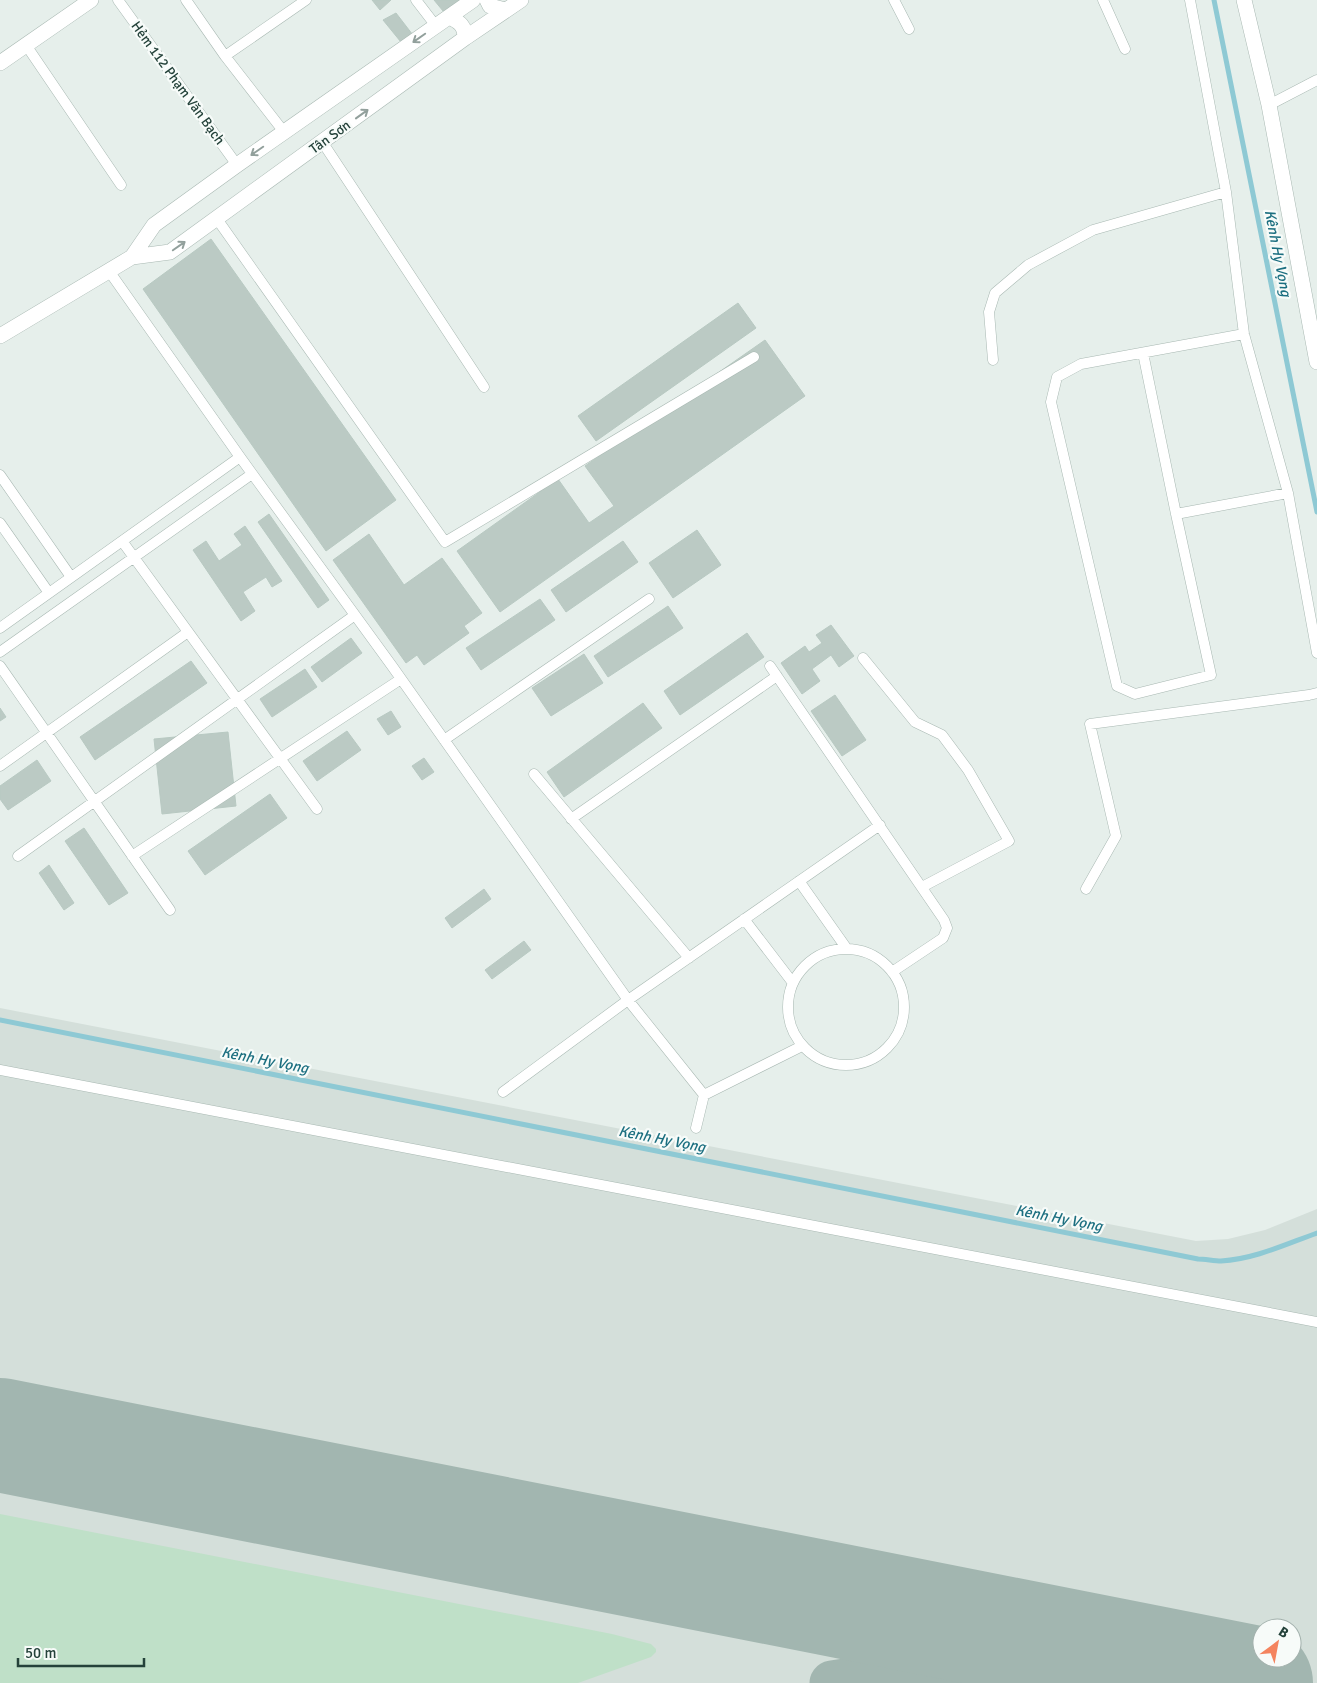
<svg xmlns="http://www.w3.org/2000/svg" width="1317" height="1683" viewBox="0 0 1317 1683" font-family="Signika,sans-serif">
<rect width="100%" height="100%" fill="#e6efeb"/>
<path fill="#d4dfda" fill-rule="evenodd" d="M0 1008 1196 1241 1228 1239 1265 1230 1317 1209V1683H0ZM1262 1628H1292V1658H1262Z"/>
<path fill="#bfe0c8" d="M0 1514 612 1634 651 1644 656 1649V1652L651 1657 578 1683H0Z"/>
<g fill="none" stroke-linecap="round" stroke-linejoin="round">
<path stroke="#8ec9d4" stroke-width="5" d="M1214 0 1317 512
M0 1020 1198 1259C1205 1259 1214 1261 1221 1261 1255 1259 1286 1244 1317 1233"/>
<path stroke="#a2b6b0" stroke-width="45" d="M832 1683C912 1671 994 1661 1075 1663 1127 1665 1179 1672 1231 1678"/>
<path stroke="#a2b6b0" stroke-width="114" d="M0 1435 1256 1683"/>
</g>
<path fill="#bbcac4" stroke="#b8c9c2" d="M372 0H391L380 10Z
M434 0H465L448 17Z
M396 13 416 39 405 47 383 20Z
M211 239 396 500 326 551 143 289Z
M738 303 756 328 596 441 578 416Z
M765 340 805 396 500 612 457 551 558 479 589 523 614 506 585 466Z
M269 514 329 600 318 608 258 522Z
M245 526 282 581 272 587 266 577 243 592 255 611 241 621 193 550 206 541 219 561 242 545 234 534Z
M697 530 721 565 673 598 649 563Z
M369 534 404 585 442 558 482 613 464 626 469 633 424 665 417 655 406 663 333 560Z
M623 541 638 562 566 612 551 590Z
M540 599 555 620 481 670 466 648Z
M668 606 683 628 608 677 594 656Z
M831 625 854 656 839 667 831 655 812 669 820 681 802 694 781 663 805 646 809 652 822 643 816 635Z
M747 633 764 657 680 715 664 691Z
M351 638 362 653 322 682 311 667Z
M584 654 603 683 551 716 532 688Z
M191 661 207 683 95 760 80 737Z
M305 669 317 687 272 717 260 699Z
M835 695 866 740 842 756 811 711Z
M643 703 662 728 564 797 547 772Z
M0 708 6 717 0 721Z
M391 711 401 727 388 735 377 719Z
M347 731 361 750 317 781 303 761Z
M228 732 236 806 162 814 154 739Z
M424 758 434 772 422 780 412 766Z
M37 760 51 781 8 810 0 799V786Z
M270 794 287 818 205 875 188 851Z
M84 828 128 893 109 905 65 841Z
M49 865 74 903 64 910 39 873Z
M484 889 491 899 452 928 445 918Z
M524 941 531 950 492 979 485 970Z"/>
<g fill="none" stroke-linecap="round" stroke-linejoin="round">
<defs>
<path id="service" d="M118 0 237 165
M186 0 225 56 284 132
M416 0 436 26
M894 0 909 29
M1103 0 1125 49
M1190 0 1226 192 1244 334 1288 493 1317 653
M26 45 121 185
M225 56 306 0
M1269 105 1317 80
M323 143 484 387
M217 219 445 542 754 357
M109 271 240 457 392 666 628 1000 704 1095
M1244 334 1081 364 1057 377 1051 402 1117 686 1135 694 1211 675 1176 514 1288 493
M1143 353 1176 514
M993 360 989 312 995 293 1028 265 1093 230 1226 192
M0 475 71 577
M0 523 49 593
M122 541 317 809
M0 628 240 457
M0 652 252 474
M863 658 915 722 942 735 968 770 1009 841 922 887
M0 666 170 910
M770 666 944 920 947 928 943 938 892 972
M444 740 649 599
M0 766 188 632
M534 774 689 958
M571 819 777 676
M18 856 355 615
M132 856 401 679
M799 881 847 949
M1086 889 1116 836 1090 724 1309 695 1317 693
M744 919 793 983
M788 1007a58 58 0 1 1 116 0a58 58 0 1 1-116 0Z
M0 1070 1317 1322
M503 1092 628 1000 880 825
M696 1128 704 1095 802 1046"/>
<path id="minor" d="M1244 0 1269 105 1317 362"/>
<path id="tertiary" d="M487 0 490 6 505 10
M449 17C460 22 465 26 465 38
M0 63 91 0
M132 257 154 225 237 165 473 0
M0 336 132 257 170 252 465 38 521 0"/>
</defs>
<use href="#service" stroke="#a8b8b2" stroke-width="11"/>
<use href="#minor" stroke="#a8b8b2" stroke-width="16"/>
<use href="#tertiary" stroke="#a8b8b2" stroke-width="16"/>
<use href="#service" stroke="#fff" stroke-width="10"/>
<use href="#minor" stroke="#fff" stroke-width="15"/>
<use href="#tertiary" stroke="#fff" stroke-width="15"/>
</g>
<defs><path id="oneway-shaft" d="M-6 0H5M1.5-3L5.5 0L1.5 3" fill="none" stroke-width="1.6" stroke-linecap="round" stroke-linejoin="round" transform="scale(1.25)"/></defs>
<g stroke="#92a09c">
<use href="#oneway-shaft" transform="translate(419 38) rotate(145)"/>
<use href="#oneway-shaft" transform="translate(362 114) rotate(-36)"/>
<use href="#oneway-shaft" transform="translate(257 151) rotate(145)"/>
<use href="#oneway-shaft" transform="translate(179 246) rotate(-35)"/>
</g>
<g text-anchor="middle" dominant-baseline="central" stroke-width="4.5" stroke-linejoin="round" paint-order="stroke">
<g font-size="14" fill="#24423a" stroke="#f7fbf9">
<text transform="translate(178 83) rotate(54)">Hẻm 112 Phạm Văn Bạch</text>
<text transform="translate(330 137) rotate(-36)">Tân Sơn</text>
</g>
<g font-size="15" font-style="italic" fill="#1c6f80" stroke="#f7fbf9">
<text transform="translate(1278 253) rotate(79)">Kênh Hy Vọng</text>
<text transform="translate(265 1060) rotate(11)">Kênh Hy Vọng</text>
<text transform="translate(662 1139) rotate(11)">Kênh Hy Vọng</text>
<text transform="translate(1059 1218) rotate(11)">Kênh Hy Vọng</text>
</g>
</g>
<g transform="translate(1277 1643) rotate(32)"><circle r="24" fill="#f7fbf9" stroke="#a3b1ad"/>
<path d="M0-4L9 19L0 12L-9 19Z" fill="#f4845f"/>
<text y="-8" font-size="14" font-weight="bold" text-anchor="middle" fill="#24423a">B</text>
</g>
<path d="M18 1658v8h126v-8" fill="none" stroke="#24423a" stroke-width="2.5"/>
<text x="25" y="1658" font-size="15" fill="#24423a" stroke="#f7fbf9" stroke-width="4" paint-order="stroke">50 m</text>
</svg>
